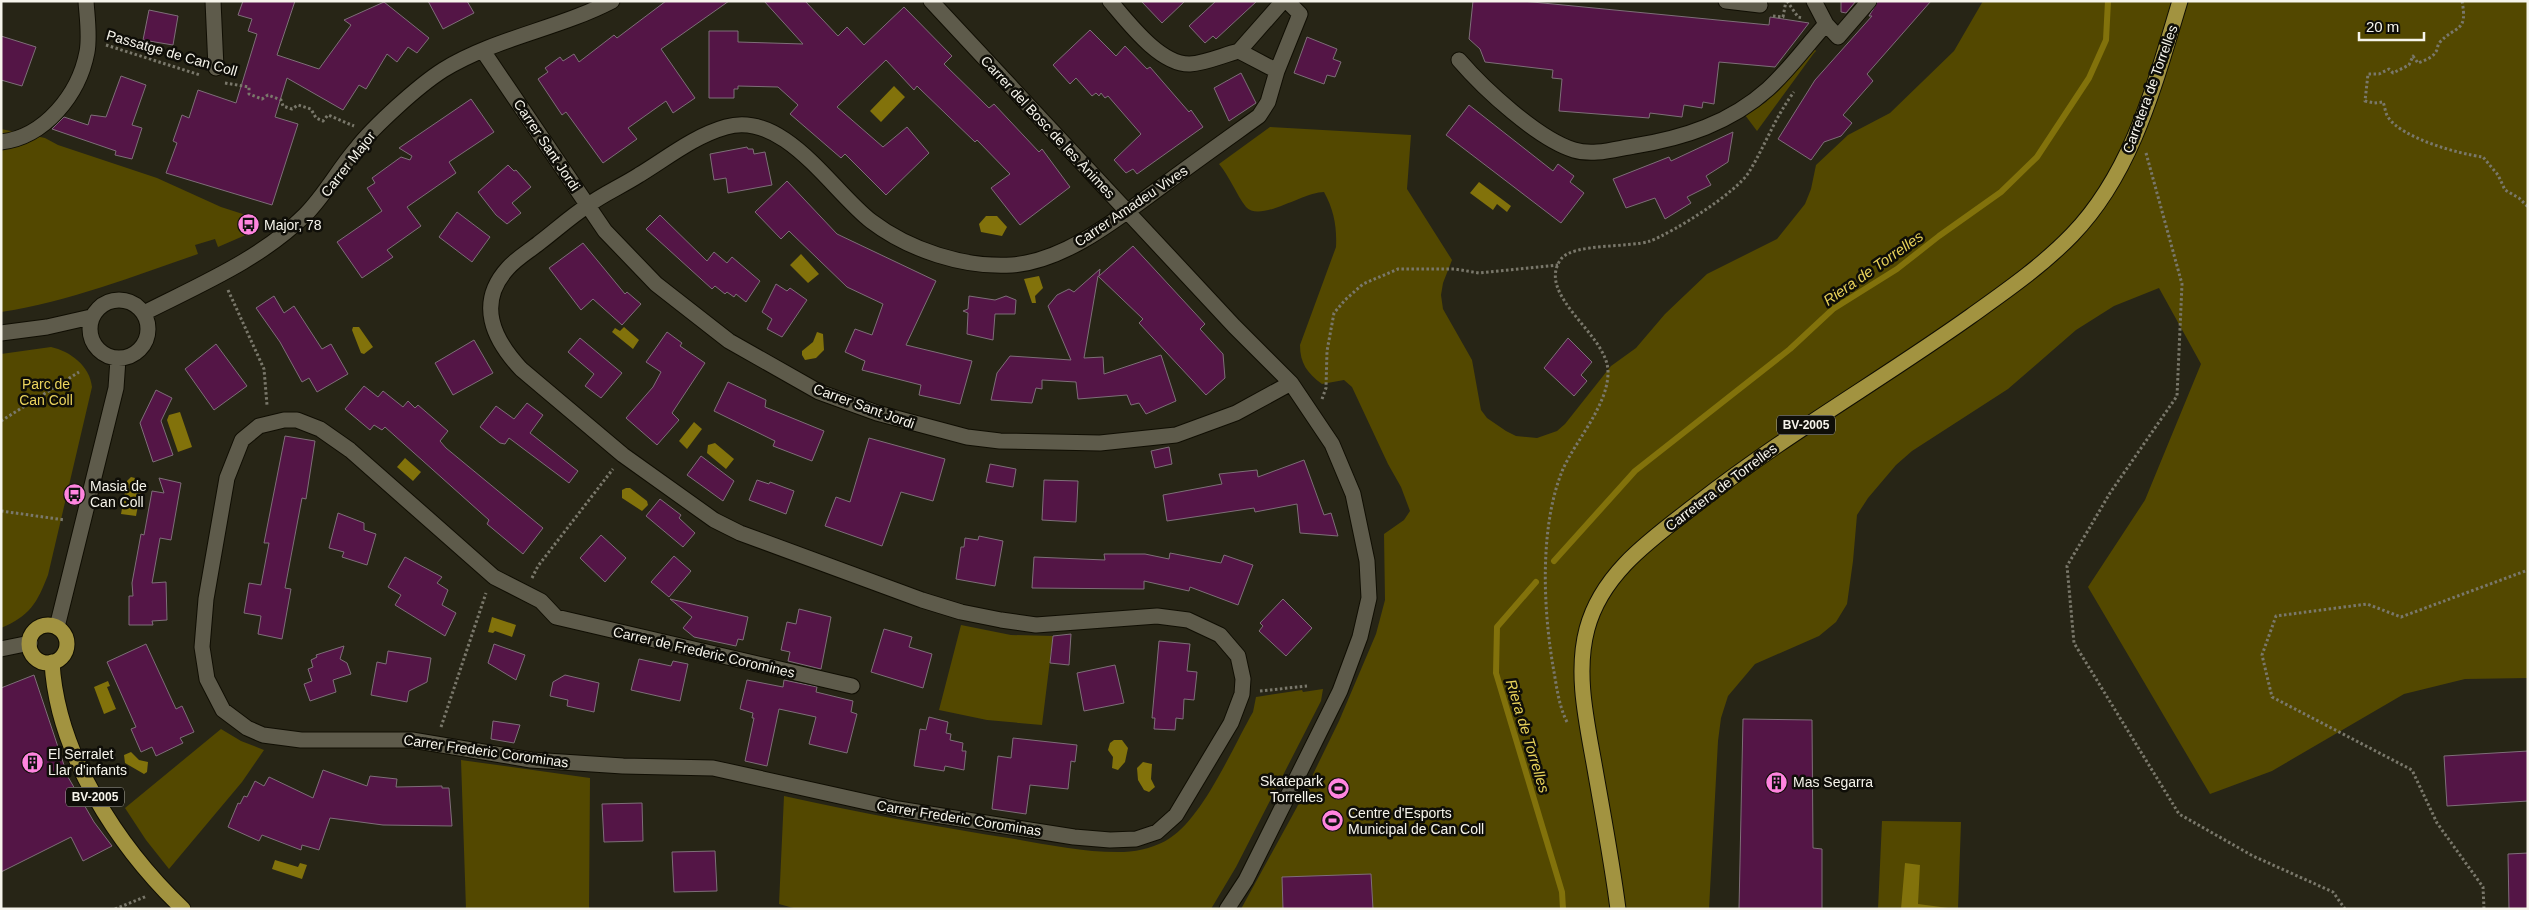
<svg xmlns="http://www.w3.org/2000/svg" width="2529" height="910" viewBox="0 0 2529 910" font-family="Arial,sans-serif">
<rect width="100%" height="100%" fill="#272516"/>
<path fill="#534800" d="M1983 1H2528V678L2465 679 2404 694 2272 771 2210 794 2088 587 2145 500 2201 364 2159 288 2114 306 2076 330 2008 389 1912 451 1896 465 1868 498 1857 515 1853 561 1847 604 1836 622 1819 636 1755 664 1728 696 1721 718 1718 741 1709 909H1241L1297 807 1339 721 1376 634 1385 600 1384 534 1404 520 1410 511 1401 487 1388 464 1352 387 1344 380 1322 384C1307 373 1300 363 1300 345L1336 247C1337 227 1334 210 1324 192 1303 192 1260 223 1246 207 1236 194 1230 177 1219 164L1270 127 1411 135 1407 189 1452 260 1443 283 1441 295 1443 309 1472 360 1481 410 1487 418 1506 431 1516 436 1537 438 1557 431 1565 424 1611 366 1636 348 1665 314 1707 274 1777 239 1805 204 1811 189 1816 165 1848 135 1890 113 1954 51Z
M1813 47 1816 51 1814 53 1757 131 1745 115 1766 102Z
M1 129 45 138 58 145 157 178 221 207 249 216 248 234 218 247 215 239 195 245 198 254C133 276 69 302 1 312Z
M51 347C70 351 90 366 92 387L48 575C37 603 30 616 1 628V354Z
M961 625 1011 635 1053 636 1042 725 987 720 939 710Z
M1323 689 1321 701 1236 867 1211 909H797L779 904 784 796C861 813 937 827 1015 839 1050 845 1088 853 1124 852 1140 851 1157 847 1170 838 1203 817 1233 747 1253 712L1256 697 1302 690 1303 692Z
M221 729 241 741 264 750 242 782 169 869 146 840 125 808Z
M461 760 590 778 589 909H466Z
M1882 821 1961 822 1958 909H1878Z"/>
<path fill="#82720b" d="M894 86 905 97 881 122 870 111Z
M1479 182 1511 206 1507 212 1497 204 1493 210 1470 193Z
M986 216H997L1007 227 1002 236 981 232 979 224Z
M801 254 819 274 808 283 790 265Z
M1039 276 1043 288 1035 296 1036 303H1032L1024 279Z
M353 327H359L373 347 364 354 361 353 352 330Z
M624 327 639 340 633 349 612 332 615 328 620 331Z
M817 332 823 334 824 350 816 358 805 360 802 355V351L813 342Z
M180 412 192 447 178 452 167 420 169 415Z
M694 422 702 429 687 449 679 441Z
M715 443 734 459 726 469 707 453 708 445Z
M405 458 421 472 413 481 397 467Z
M131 477 139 479 142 485 136 516 121 514 127 481Z
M626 488H630L647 501 648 505 642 511 622 498V490Z
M492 617 516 625 512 637 495 631 493 633 488 632Z
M108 681 110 686 107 687 116 709 104 714 94 687Z
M1114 740H1122L1128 748 1125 762 1118 770 1112 768 1113 757 1108 750 1110 743Z
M131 752 139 760 148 762 147 772 144 774 125 763 124 755Z
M1143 762 1152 764 1151 779 1155 787 1149 792 1144 790 1138 780 1137 768Z
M275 860 298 867 300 863 307 865 302 879 272 869Z
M1905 863 1920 865 1918 904 1956 909H1901Z"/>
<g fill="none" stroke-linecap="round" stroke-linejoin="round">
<path stroke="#82720b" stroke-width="6" d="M1554 561 1635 471 1790 349 1833 309 1897 269 1939 236 2001 192 2037 157 2089 78 2106 40 2108 1
M1536 582 1497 627 1496 673 1562 892 1563 909"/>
</g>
<path fill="#541546" stroke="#7e6e78" d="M243 1H295L277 55 319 69 351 25 344 20 384 2 429 38 417 53 408 47 397 62 387 54 366 89 359 85 343 110 287 78 275 117 298 124 272 205 166 173 177 143 173 141 182 115 189 118 198 90 236 103 257 34 248 31 252 19 238 15Z
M428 1H467L474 13 443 29Z
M666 1H729L661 49 695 98 673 113 666 101 628 128 637 139 603 163 566 112 562 115 538 79 548 72 545 68 560 57 563 61 574 54 579 62 614 35 617 38Z
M764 1H805L838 36 847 27 864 45 904 7 952 56 944 64 989 108 994 104 1039 152 1042 149 1070 187 1020 225 991 188 1010 174 977 140 975 142 919 88 917 86 914 90 886 60 837 107 883 147 907 127 929 153 886 195 845 154 841 158 790 114 798 105 778 87 738 86V89H734V98H709V31H738V42L803 44Z
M1141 1H1185L1162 23Z
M1216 1H1257L1216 39 1213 36 1205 43 1189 26Z
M1473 1H1522L1769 25 1770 17 1809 23 1775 67 1719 62 1714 104 1703 102 1702 108 1684 105 1682 117 1650 113 1649 118 1559 111 1562 79 1552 78 1553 70 1485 62 1480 49 1469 39Z
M1841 1H1856L1846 13 1841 12Z
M1878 1H1931L1867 74 1873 81 1843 115 1852 123 1841 136 1824 142 1811 160 1778 139 1815 80 1872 16H1869Z
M149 10 178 16 173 45 143 40Z
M1090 30 1116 56 1125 46 1147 69 1150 67 1189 112 1191 110 1203 127 1137 174 1133 169 1126 173 1114 160 1141 134 1108 96 1105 98 1101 93 1099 96 1096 93 1092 96 1076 78 1070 84 1053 65Z
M1 36 36 47 22 86 1 80Z
M1307 37 1337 49 1333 59 1341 62 1335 77 1327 75 1324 84 1294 73Z
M1241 73 1256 103 1229 121 1214 88Z
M121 76 146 85 132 125 142 128 132 159 115 155 116 151 52 129 64 117 88 125 91 115 106 117Z
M471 99 494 132 449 162 456 173 407 207 421 226 387 250 393 257 362 278 337 242 382 211 367 188 375 183 372 178 401 157 410 160 412 156 399 148Z
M1469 105 1553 171 1558 164 1574 176 1570 182 1584 193 1561 223 1446 135Z
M1733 132 1728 162 1706 176 1711 185 1687 197 1691 203 1665 219 1655 198 1626 208 1613 179 1669 157 1671 161Z
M747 147 748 149H753L754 154 765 152 772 185 728 193 726 178 714 180 710 154Z
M508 165 514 171 516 170 531 187 512 203 521 213 507 224 496 215 478 192Z
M787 181 837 234 936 281 906 345 972 361 960 404 919 395 921 385 862 370 865 361 845 352 855 329 872 335 883 304 847 287 789 231 781 239 755 212Z
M457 212 490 237 472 262 439 237Z
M660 215 707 261 714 252 727 263 732 257 760 281 746 302 736 294 734 297 727 292 725 294 715 286 712 289 646 229Z
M583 243 625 294 627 292 641 304 622 325 593 299 581 310 549 268Z
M1133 246 1205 324 1200 329 1223 354 1225 378 1206 395 1139 323 1143 319 1098 276 1084 358 1103 357 1104 374 1161 355 1176 401 1146 414 1139 403 1131 405 1127 395 1078 399 1076 382 1042 380V389L1036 388 1032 403 991 400 997 373 1010 356 1071 360 1048 306 1057 295 1069 289 1074 292 1100 269 1099 276Z
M776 284 787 291 790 288 807 300 782 337 767 329 772 319 762 312Z
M274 296 284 313 294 306 322 349 331 344 348 374 317 392 309 378 302 382 280 342 256 308Z
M969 296 995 300 1006 296 1016 300 1015 314H995L993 340 967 334 968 313 963 311 968 309Z
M667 332 682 343 680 346 705 363 672 413 679 420 657 445 626 418 653 387 661 372 646 362Z
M580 338 622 373 601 398 585 386 594 374 568 352Z
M1568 338 1592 362 1581 375 1587 381 1574 396 1544 368Z
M474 340 493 373 453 395 435 363Z
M216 344 247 386 214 410 185 369Z
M728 382 766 400 765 407 824 431 812 461 773 446 775 441 714 411Z
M364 386 378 397 383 391 403 407 408 401 415 408 418 405 448 431 440 441 446 448 543 528 523 554 487 524 489 520 385 427 382 430 374 425 370 430 345 409Z
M156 390 172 398 161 421 173 455 153 462 140 423Z
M527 403 543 415 530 433 578 471 569 483 509 438 505 444 500 443 480 427 496 406 514 419Z
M285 436 315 441 306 499 302 498 285 588 291 589 282 639 258 634 261 616 244 613 249 583 261 585 269 543H264Z
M869 438 945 459 933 501 901 492 882 546 825 526 836 497 850 502Z
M1169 447 1172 464 1155 468 1151 451Z
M701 456 734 481 723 501 687 475Z
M1304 460 1324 515 1331 513 1338 536 1300 533 1297 504 1255 512 1254 508 1167 521 1163 495 1222 484 1219 474 1257 470 1258 477Z
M990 464 1016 469 1013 487 986 482Z
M159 478 181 483 171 540 160 538 152 583 166 582 167 620 152 621 153 625H129V596H133L132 583 141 534 144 535 152 491 164 493Z
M757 480 769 484 770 482 794 491 786 514 749 500Z
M1044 480 1078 481 1076 522 1042 520Z
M660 499 681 515 679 518 695 533 683 547 646 516Z
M338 513 364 523V530L376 534 367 565 342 557 344 552 329 548Z
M601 535 626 558 605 582 580 558Z
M979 536 1003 541 995 586 956 579 961 547H964L965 538 978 540Z
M1170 553 1221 563 1224 555 1253 565 1238 605 1190 587 1189 591 1144 581V589L1032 588 1034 557 1105 560 1104 554H1145L1169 559Z
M674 556 691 571 669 597 651 582Z
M405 557 442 577 437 583 448 590 442 605 456 613 445 636 395 605 401 595 388 587Z
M670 599 748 617 743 640 738 639 736 646 694 637 683 628 692 617Z
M1283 599 1312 628 1286 656 1259 631 1263 626 1260 623Z
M799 609 831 617 821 669 788 661 790 652 781 650 787 622 796 624Z
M884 629 912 637 909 647 932 654 923 688 871 672Z
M1071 634 1069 665 1050 663 1053 636Z
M1159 641 1190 644 1187 671 1197 672 1194 700 1184 699 1183 719 1176 718 1175 730 1154 729 1155 718H1152Z
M146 644 176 709 182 706 194 732 180 738 183 743 156 756 152 747 141 752 131 729 136 727 107 662Z
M494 644 525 655 516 680 488 663Z
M344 646 340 659 347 663 351 674 333 680 336 692 310 701 304 684 312 681 308 669 313 667 311 660 317 657 316 655Z
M388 651 431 658 427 682 409 691 407 702 371 695 377 662 386 664Z
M639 659 671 666 673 661 688 664 680 701 631 690Z
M1115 665 1124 703 1084 711 1077 673Z
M34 675 68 777 94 822 112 846 83 861 71 837 1 872V688Z
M565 675 599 683 594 712 567 706 568 700 550 696 553 682Z
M747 680 783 687 784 680 817 687 816 692 853 701 851 712 857 714 847 753 809 744 816 717 779 709 767 766 745 761 754 718H752L753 713 740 709Z
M929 717 948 722 946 733 951 734 950 740 963 743 962 751H966L964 770 945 766 944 771 914 766 920 729 926 730Z
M1743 719 1812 720 1813 848 1822 849V909H1739Z
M493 721 520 725 514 743 491 739Z
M1013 738 1077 745 1075 762 1071 761 1068 789 1030 785 1026 814 992 809 998 756 1011 758Z
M2528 751V801L2447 806 2444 756Z
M323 770 367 786 370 776 397 779 396 787 442 786V788H449L452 826 383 825 330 818 319 850 302 845 301 850 262 835 259 841 228 827 238 803 240 804 244 796 247 797 255 781 264 786 269 777 313 798Z
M642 803 643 841 604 842 602 804Z
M715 851 717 891 674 892 672 852Z
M2528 853V909H2509L2508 854Z
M1371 874 1373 909H1283L1282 877Z"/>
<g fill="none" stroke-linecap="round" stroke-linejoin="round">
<defs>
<path id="minor" d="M213 1 216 68
M931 1 1234 326 1291 383 1332 444 1353 494 1367 561 1369 598 1360 637 1340 691 1246 880 1227 909
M1110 1C1128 22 1160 65 1190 64 1206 63 1223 55 1239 51
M1726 1 1760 5
M1814 1 1826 24 1838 37 1869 1
M483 51 605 231 656 284 729 341 819 392 877 413 967 437 1000 441 1100 443 1176 435 1236 413 1291 383
M1239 51 1277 71 1300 14 1287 1
M1239 51 1283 1
M1459 60C1484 89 1538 139 1574 150 1593 156 1615 149 1634 146 1684 138 1730 123 1768 89 1789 70 1807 45 1826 24
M1 142C45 137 79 94 87 52 90 36 87 17 86 1
M90 329a29 29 0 1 1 58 0a29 29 0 1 1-58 0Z
M144 313C199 285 261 259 305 215 325 195 338 170 356 149 374 126 418 86 443 70 495 38 558 29 612 1
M1 333 47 327 91 317
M57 627 116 388 118 359
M1 649 30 643
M852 686 556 617 541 601 494 577 350 450 320 429 297 420H284L259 426 242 440 227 478 206 599 202 647 207 679 223 710 247 728 263 735 301 740H412L531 760 623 766 713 768 898 809 1074 837 1110 840 1136 839 1157 832 1176 815 1231 723 1242 694 1243 679 1238 656 1220 635 1188 620 1157 616 1036 625 1001 620 961 612 922 600 740 533 714 520 623 455 521 369C493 339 476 303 508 268 517 258 529 251 539 243 555 231 570 217 587 206 603 194 622 186 639 175 667 158 694 136 726 127 784 110 832 191 871 221 909 250 964 268 1012 265 1067 261 1122 215 1165 184 1196 161 1227 139 1259 116L1268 102 1277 71"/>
<path id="major" d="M29 644a19 19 0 1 1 38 0a19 19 0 1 1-38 0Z
M52 662C57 754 118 847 183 909
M1618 909C1612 862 1603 815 1595 769 1587 723 1575 674 1587 629 1602 572 1653 538 1698 503 1785 435 1881 380 1971 316 2006 291 2042 266 2072 235 2133 172 2155 83 2180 1"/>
</defs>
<use href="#minor" stroke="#100e03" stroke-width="17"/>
<use href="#major" stroke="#100e03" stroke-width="17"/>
<path stroke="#7a786b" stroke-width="3" stroke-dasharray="2.5 2.5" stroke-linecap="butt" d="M1787 1 1798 17 1803 18
M2462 1C2468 33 2456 25 2440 42 2437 45 2438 50 2435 53 2432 58 2423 61 2418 63L2413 56 2409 65 2393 73 2389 69 2379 74H2368L2365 101 2374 103 2383 102C2385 106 2385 113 2388 117 2401 138 2459 154 2483 157L2498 175 2505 190 2519 198 2528 207
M1773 16 1783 17 1786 1
M106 45 200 75
M225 83 249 87V94L262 99 268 95 281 100 283 106 292 109 298 105 311 109 316 118 323 121 328 115 354 126
M2146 153 2182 284 2177 396 2110 493 2067 566 2074 643 2179 814 2253 856 2333 892 2345 909
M228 290 264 369 267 405
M1322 399 1326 388 1327 351 1334 313 1345 300 1363 284 1398 269H1455L1479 273 1558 265
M1 421 79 372
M1 511 65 520
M532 578 538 566 613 469
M1260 691 1307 686
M1567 722C1559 706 1557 689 1554 672 1543 611 1539 526 1563 469 1576 440 1609 404 1608 371 1607 334 1535 295 1561 259 1573 243 1629 248 1650 241 1674 232 1736 193 1749 172 1765 146 1775 117 1794 92
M441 727 486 593
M115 909 147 896
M2484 909 2483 887 2437 823 2412 770 2272 697 2262 655 2276 616 2367 604 2401 617 2528 570"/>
<use href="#minor" stroke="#5e5b4b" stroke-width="15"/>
<use href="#major" stroke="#a29340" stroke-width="15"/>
</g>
<defs>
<symbol id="bus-disc" viewBox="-11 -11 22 22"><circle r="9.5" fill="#ff85df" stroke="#0f0e08"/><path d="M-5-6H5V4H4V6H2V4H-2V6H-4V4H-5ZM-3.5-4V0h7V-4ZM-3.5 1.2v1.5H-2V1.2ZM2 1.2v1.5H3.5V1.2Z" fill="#111"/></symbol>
<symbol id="building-disc" viewBox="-11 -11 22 22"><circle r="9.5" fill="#ff85df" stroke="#0f0e08"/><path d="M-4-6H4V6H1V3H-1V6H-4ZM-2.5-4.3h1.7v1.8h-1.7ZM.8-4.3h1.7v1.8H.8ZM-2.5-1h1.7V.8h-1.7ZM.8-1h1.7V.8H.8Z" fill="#111"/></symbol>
<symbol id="stadium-disc" viewBox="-11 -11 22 22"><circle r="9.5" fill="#ff85df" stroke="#0f0e08"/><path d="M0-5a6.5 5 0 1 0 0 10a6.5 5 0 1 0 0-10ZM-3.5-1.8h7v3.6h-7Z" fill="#111"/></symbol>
</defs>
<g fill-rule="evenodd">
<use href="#bus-disc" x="236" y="212" width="25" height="25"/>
<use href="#bus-disc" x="62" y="482" width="25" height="25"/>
<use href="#building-disc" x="20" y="750" width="25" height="25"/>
<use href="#building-disc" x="1764" y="770" width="25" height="25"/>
<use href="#stadium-disc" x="1326" y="776" width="25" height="25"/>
<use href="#stadium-disc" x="1320" y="808" width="25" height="25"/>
</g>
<g text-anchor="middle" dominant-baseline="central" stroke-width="5" stroke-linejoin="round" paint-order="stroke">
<g fill="#0f0e08" stroke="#b1afa7" stroke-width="1">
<rect x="1777" y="415.5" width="58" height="19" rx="4"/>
<rect x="66" y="787.5" width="58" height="19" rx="4"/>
</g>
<g font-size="12" font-weight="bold" fill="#f6f4eb">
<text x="1806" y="425">BV-2005</text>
<text x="95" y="797">BV-2005</text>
</g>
<g font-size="14" fill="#f6f4eb" stroke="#0f0e08">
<text transform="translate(172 53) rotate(16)">Passatge de Can Coll</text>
<text transform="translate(2150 89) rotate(-70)">Carretera de Torrelles</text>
<text transform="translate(1048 127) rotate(47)">Carrer del Bosc de les Ànimes</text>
<text transform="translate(547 145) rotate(56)">Carrer Sant Jordi</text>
<text transform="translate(348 164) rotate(-52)">Carrer Major</text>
<text transform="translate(1131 206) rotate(-34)">Carrer Amadeu Vives</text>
<text transform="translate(864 406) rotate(20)">Carrer Sant Jordi</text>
<text transform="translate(1721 487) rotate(-37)">Carretera de Torrelles</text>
<text transform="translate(704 652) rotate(13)">Carrer de Frederic Coromines</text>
<text transform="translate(486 751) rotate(8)">Carrer Frederic Corominas</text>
<text transform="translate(959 818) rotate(9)">Carrer Frederic Corominas</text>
</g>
<g font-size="14" fill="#f6f4eb" stroke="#0f0e08" text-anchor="start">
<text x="264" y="225">Major, 78</text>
<text x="90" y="486">Masia de<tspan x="90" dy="16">Can Coll</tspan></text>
<text x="48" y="754">El Serralet<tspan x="48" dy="16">Llar d'infants</tspan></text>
<text x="1323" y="781" text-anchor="end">Skatepark<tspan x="1323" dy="16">Torrelles</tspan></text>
<text x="1793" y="782">Mas Segarra</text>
<text x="1348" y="813">Centre d'Esports<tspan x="1348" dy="16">Municipal de Can Coll</tspan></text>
</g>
<g font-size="14" fill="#ebd45d" stroke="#0f0e08">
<text x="46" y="384">Parc de<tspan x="46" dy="16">Can Coll</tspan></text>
</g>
<g font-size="15" font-style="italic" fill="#e8d25a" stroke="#0f0e08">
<text transform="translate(1873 268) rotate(-35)">Riera de Torrelles</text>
<text transform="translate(1528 736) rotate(73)">Riera de Torrelles</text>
</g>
</g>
<rect width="2529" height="910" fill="none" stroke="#f6f4eb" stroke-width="5"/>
<path d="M2359 32v8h65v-8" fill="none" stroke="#f6f4eb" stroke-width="2.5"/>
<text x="2366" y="32" font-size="15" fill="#f6f4eb" stroke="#0f0e08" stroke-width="4" paint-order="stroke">20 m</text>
</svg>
